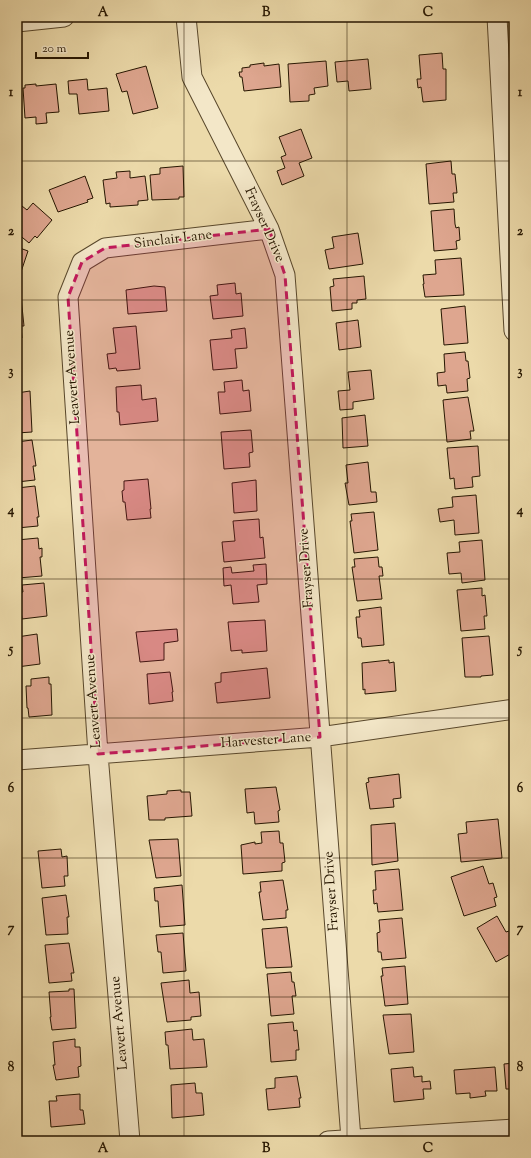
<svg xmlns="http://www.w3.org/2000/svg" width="531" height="1158" viewBox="0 0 531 1158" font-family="'Sorts Mill Goudy',serif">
<rect width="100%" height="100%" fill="#ecdaaa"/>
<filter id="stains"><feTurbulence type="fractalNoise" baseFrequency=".005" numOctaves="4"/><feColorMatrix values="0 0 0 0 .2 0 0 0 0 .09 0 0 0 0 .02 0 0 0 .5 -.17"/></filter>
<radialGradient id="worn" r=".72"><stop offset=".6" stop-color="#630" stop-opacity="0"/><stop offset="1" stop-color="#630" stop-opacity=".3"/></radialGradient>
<path fill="#dea68f" stroke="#261601" d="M442 53 443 69H446V100L423 102 421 87 418 88 417 79H421L419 55Z
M368 59 371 89 349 91 348 81 337 82 335 62Z
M326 61 328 86 314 88 315 94 309 95V101L290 102 288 64Z
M264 63V66L279 64 281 87 244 91 242 77H240L239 72H242V68L250 67V65Z
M146 66 158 108 133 114 127 91 122 92 116 74Z
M87 79 88 90 107 88 109 111 79 114 77 94H69L68 81Z
M36 84V86L56 84 59 112 46 113 47 123 36 124V117L25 118 23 88H25V85Z
M301 129 312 158 299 163 304 176 282 185 277 171 285 168 281 157 286 155 279 137Z
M451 161 452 174H455L457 193H453L454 202 429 204 426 164Z
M183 166 184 197H179V199L152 200 150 175 160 174V168Z
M130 171V178L145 176 148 200 138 201V205L110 207V203L106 204 103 180 117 178 116 172Z
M85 176 93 198 87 200 88 202 58 212 49 190Z
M17 202 27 210 33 203 52 220 37 238 35 236 29 243 17 233Z
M454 209 455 224 456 228 459 227 460 240 456 241 457 249 434 251 431 211Z
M358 233 363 264 329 269 325 250 334 248 332 237Z
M17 247 28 251 18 281 17 280Z
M461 258 464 295 425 297 423 284H424L423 275 436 274 435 260Z
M364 276 366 299 357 300V303H352V309L332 311 330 287 334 286 333 279Z
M235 283 236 294 241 293 243 316 213 319 210 296 218 295 217 285Z
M154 286 165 287 167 311 128 314 126 290Z
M17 297H21L24 326H21L22 338 17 339Z
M465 306 468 343 444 345 441 309Z
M358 320 361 347 339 350 336 323Z
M136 326 140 369 117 371 116 368 109 369 107 354 116 353 113 328Z
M245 328 247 348 235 349 237 368 213 370 210 340 232 338 231 330Z
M465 352 466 361H468L470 378 467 379 468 391 447 393 446 385 438 386 437 373 445 372 444 354Z
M371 370 374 399 353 402V409L340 410 338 391 350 390 348 372Z
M242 380 243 391 249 390 251 411 220 414 218 392H225L224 382Z
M141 385 142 400 156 398 158 421 120 425 119 412H117L116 387Z
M30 391 32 432 17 433V393Z
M468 397 474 431H470L471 439 447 442 443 400Z
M365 415 368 446 343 448 342 418Z
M251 430 253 452 249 453 250 467 224 469 221 432Z
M32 440 36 466H33L35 480 17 482V442Z
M478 446 480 476 472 477 473 487 455 489 454 478 450 479 447 448Z
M368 462 371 492H376L377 502 349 505 345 483H348L346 465Z
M148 479 151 509H150L151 518 127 520 125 502H123L122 491 124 490V481Z
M256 480 257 511 234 513 232 483Z
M35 486 39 517H37L38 526 17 528V488Z
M476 495 479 533 455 535 454 520 440 522 438 509 453 507 452 497Z
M374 512 378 550 354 553 350 521H352L351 514Z
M259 519 260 538 263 537 265 558 224 562 222 542 235 541 233 521Z
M38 538 39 549 42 548V557H40L42 576 18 578 17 540Z
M482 540 485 580 462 583 461 573 449 574 447 553 460 552 459 542Z
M378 557 379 567H382L383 576H379L382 599 357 601 352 567H355L354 559Z
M266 564 267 584 257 585 259 602 233 604 231 585 224 586 223 568 231 567 232 573 254 571 253 565Z
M44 583 47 616 22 619 19 592H23L22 585Z
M482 588V596L485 595 487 616H484L485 629 461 631 457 590Z
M381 607 384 645 362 647 361 638H358L356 617H360L359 610Z
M265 620 267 651 242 653V650L231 651 228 622Z
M177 629 178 641 164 643V660L140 662 136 632Z
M37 634 40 664 17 667V637Z
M489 636 493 675 481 676V677H465L462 638Z
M389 660V663L394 662 396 691 365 694V689L363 690 362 663Z
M267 668 270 698 217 703 215 683 221 682V673Z
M170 672 173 692H172L173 701 149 704 147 674Z
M49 677V684H51L52 715 29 717 28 708H27L26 686H31V679Z
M399 774 401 798 393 799 394 807 370 809 366 783 369 782 368 778Z
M276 787 280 810 278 811 279 822 255 824 254 812 247 813 245 789Z
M181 790V792H190L192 816 165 818V820H149L147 796 167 794V791Z
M498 819 502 858 461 862 458 834 467 833 466 822Z
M395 823 398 861 372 865 371 825Z
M279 831 280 843H283L285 862 282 863V871L243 874 241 845 255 842V844L262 843 261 832Z
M178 839 181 876 156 878 149 840Z
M61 849 62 857 67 856 68 876H64L65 886 42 888 38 851Z
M483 866 489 884 493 883 497 897 494 898 496 906 464 916 451 877Z
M399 869 403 910 378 912 377 903 374 904 373 890H376L375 871Z
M283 880 288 910H286V918L263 920 259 892H261L260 882Z
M182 885 185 925 160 927 158 901H155L154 888Z
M66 895 69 917H67L68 934 46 935 42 898Z
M497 916 506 932 509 931 514 940 512 943 514 952 496 962 477 928Z
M402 918 406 958 382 960 381 952H378L377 933 380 932 379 920Z
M287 927 292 967 266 968 262 929Z
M183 933 186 971 163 973 161 952H158L156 935Z
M69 943 74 973H71L72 981 49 983 45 945Z
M405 966 408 1004 385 1006 381 976H383L382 968Z
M291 972 292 982H294L296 996H292L294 1014 271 1016 267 974Z
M189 980 190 993 199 992 201 1016 191 1017V1020L167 1022 161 983Z
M69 989H74L76 1028 52 1030 50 1017H51L49 992 69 991Z
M411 1014 414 1052 389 1054 383 1015Z
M293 1022 294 1031 297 1030 299 1050H296V1060L271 1062 268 1024Z
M192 1029 193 1040 204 1039 207 1067 170 1069 168 1045H166L165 1032Z
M75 1039V1047H80L81 1066 78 1067 79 1077 56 1080 53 1065H55L53 1042Z
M514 1063V1089H506L504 1064Z
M413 1067 414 1077 422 1076V1082L430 1081 431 1089H423L424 1099 394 1102 391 1069Z
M495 1067 497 1091H485L486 1096 470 1098V1093L456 1094 454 1070Z
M297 1076 301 1098H299L300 1107 268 1110 266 1089 275 1088V1078Z
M195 1083 196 1093H202L204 1115 172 1118 171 1085Z
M80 1094V1110H83L85 1124 51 1127 49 1101H57L56 1096Z"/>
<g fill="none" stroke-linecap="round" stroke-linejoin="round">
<defs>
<path id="street" d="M186 17 192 77 269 229 285 275 351 1139
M497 17 514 331
M17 22 64 17
M17 760 320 737 514 709
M130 1141 98 754 68 297 82 262 105 248 269 229
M328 1141 514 1129"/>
</defs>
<use href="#street" stroke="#58472b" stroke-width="21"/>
<use href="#street" stroke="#f3e7c8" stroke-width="19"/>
</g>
<path fill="#c2185b" fill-opacity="0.2" stroke="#c2185b" stroke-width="3" stroke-dasharray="8 5" stroke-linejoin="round" d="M269 229 285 275 320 737 98 754 68 297 82 262 105 248Z"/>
<path fill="none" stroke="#261601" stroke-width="1" stroke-opacity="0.55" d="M184 17V1141M347 17V1141M17 161H514M17 300H514M17 440H514M17 579H514M17 718H514M17 858H514M17 997H514"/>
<g text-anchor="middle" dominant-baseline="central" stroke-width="3" stroke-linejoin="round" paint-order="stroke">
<g font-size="14" fill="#261601" stroke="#f3e7c8">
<text transform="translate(264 225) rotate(66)">Frayser Drive</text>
<text transform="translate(173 240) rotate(-7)">Sinclair Lane</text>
<text transform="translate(73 377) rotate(-94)">Leavert Avenue</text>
<text transform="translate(307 568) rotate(-94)">Frayser Drive</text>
<text transform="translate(94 701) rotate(-94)">Leavert Avenue</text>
<text transform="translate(266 741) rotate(-4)">Harvester Lane</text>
<text transform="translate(332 891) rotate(-94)">Frayser Drive</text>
<text transform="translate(120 1023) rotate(-95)">Leavert Avenue</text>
</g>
</g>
<rect width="531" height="1158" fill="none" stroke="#ecdaaa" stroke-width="44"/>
<path d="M36 52v6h52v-6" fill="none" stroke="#261601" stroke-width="2"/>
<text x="42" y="52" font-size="12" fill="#261601" stroke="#f3e7c8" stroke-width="3" paint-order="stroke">20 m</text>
<rect x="22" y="22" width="487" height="1114" fill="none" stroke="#261601" stroke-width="1.5"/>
<g font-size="13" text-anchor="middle" font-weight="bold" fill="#261601">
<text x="103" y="16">A</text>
<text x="266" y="16">B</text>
<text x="428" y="16">C</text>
<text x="11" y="96">1</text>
<text x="520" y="96">1</text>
<text x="11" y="235">2</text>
<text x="520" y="235">2</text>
<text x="11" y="375">3</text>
<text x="520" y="375">3</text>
<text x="11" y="514">4</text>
<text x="520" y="514">4</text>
<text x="11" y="653">5</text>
<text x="520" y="653">5</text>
<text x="11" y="792">6</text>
<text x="520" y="792">6</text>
<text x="11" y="932">7</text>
<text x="520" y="932">7</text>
<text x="11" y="1071">8</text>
<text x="520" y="1071">8</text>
<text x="103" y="1152">A</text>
<text x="266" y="1152">B</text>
<text x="428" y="1152">C</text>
</g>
<rect width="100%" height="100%" filter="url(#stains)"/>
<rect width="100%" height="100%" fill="url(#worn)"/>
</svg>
